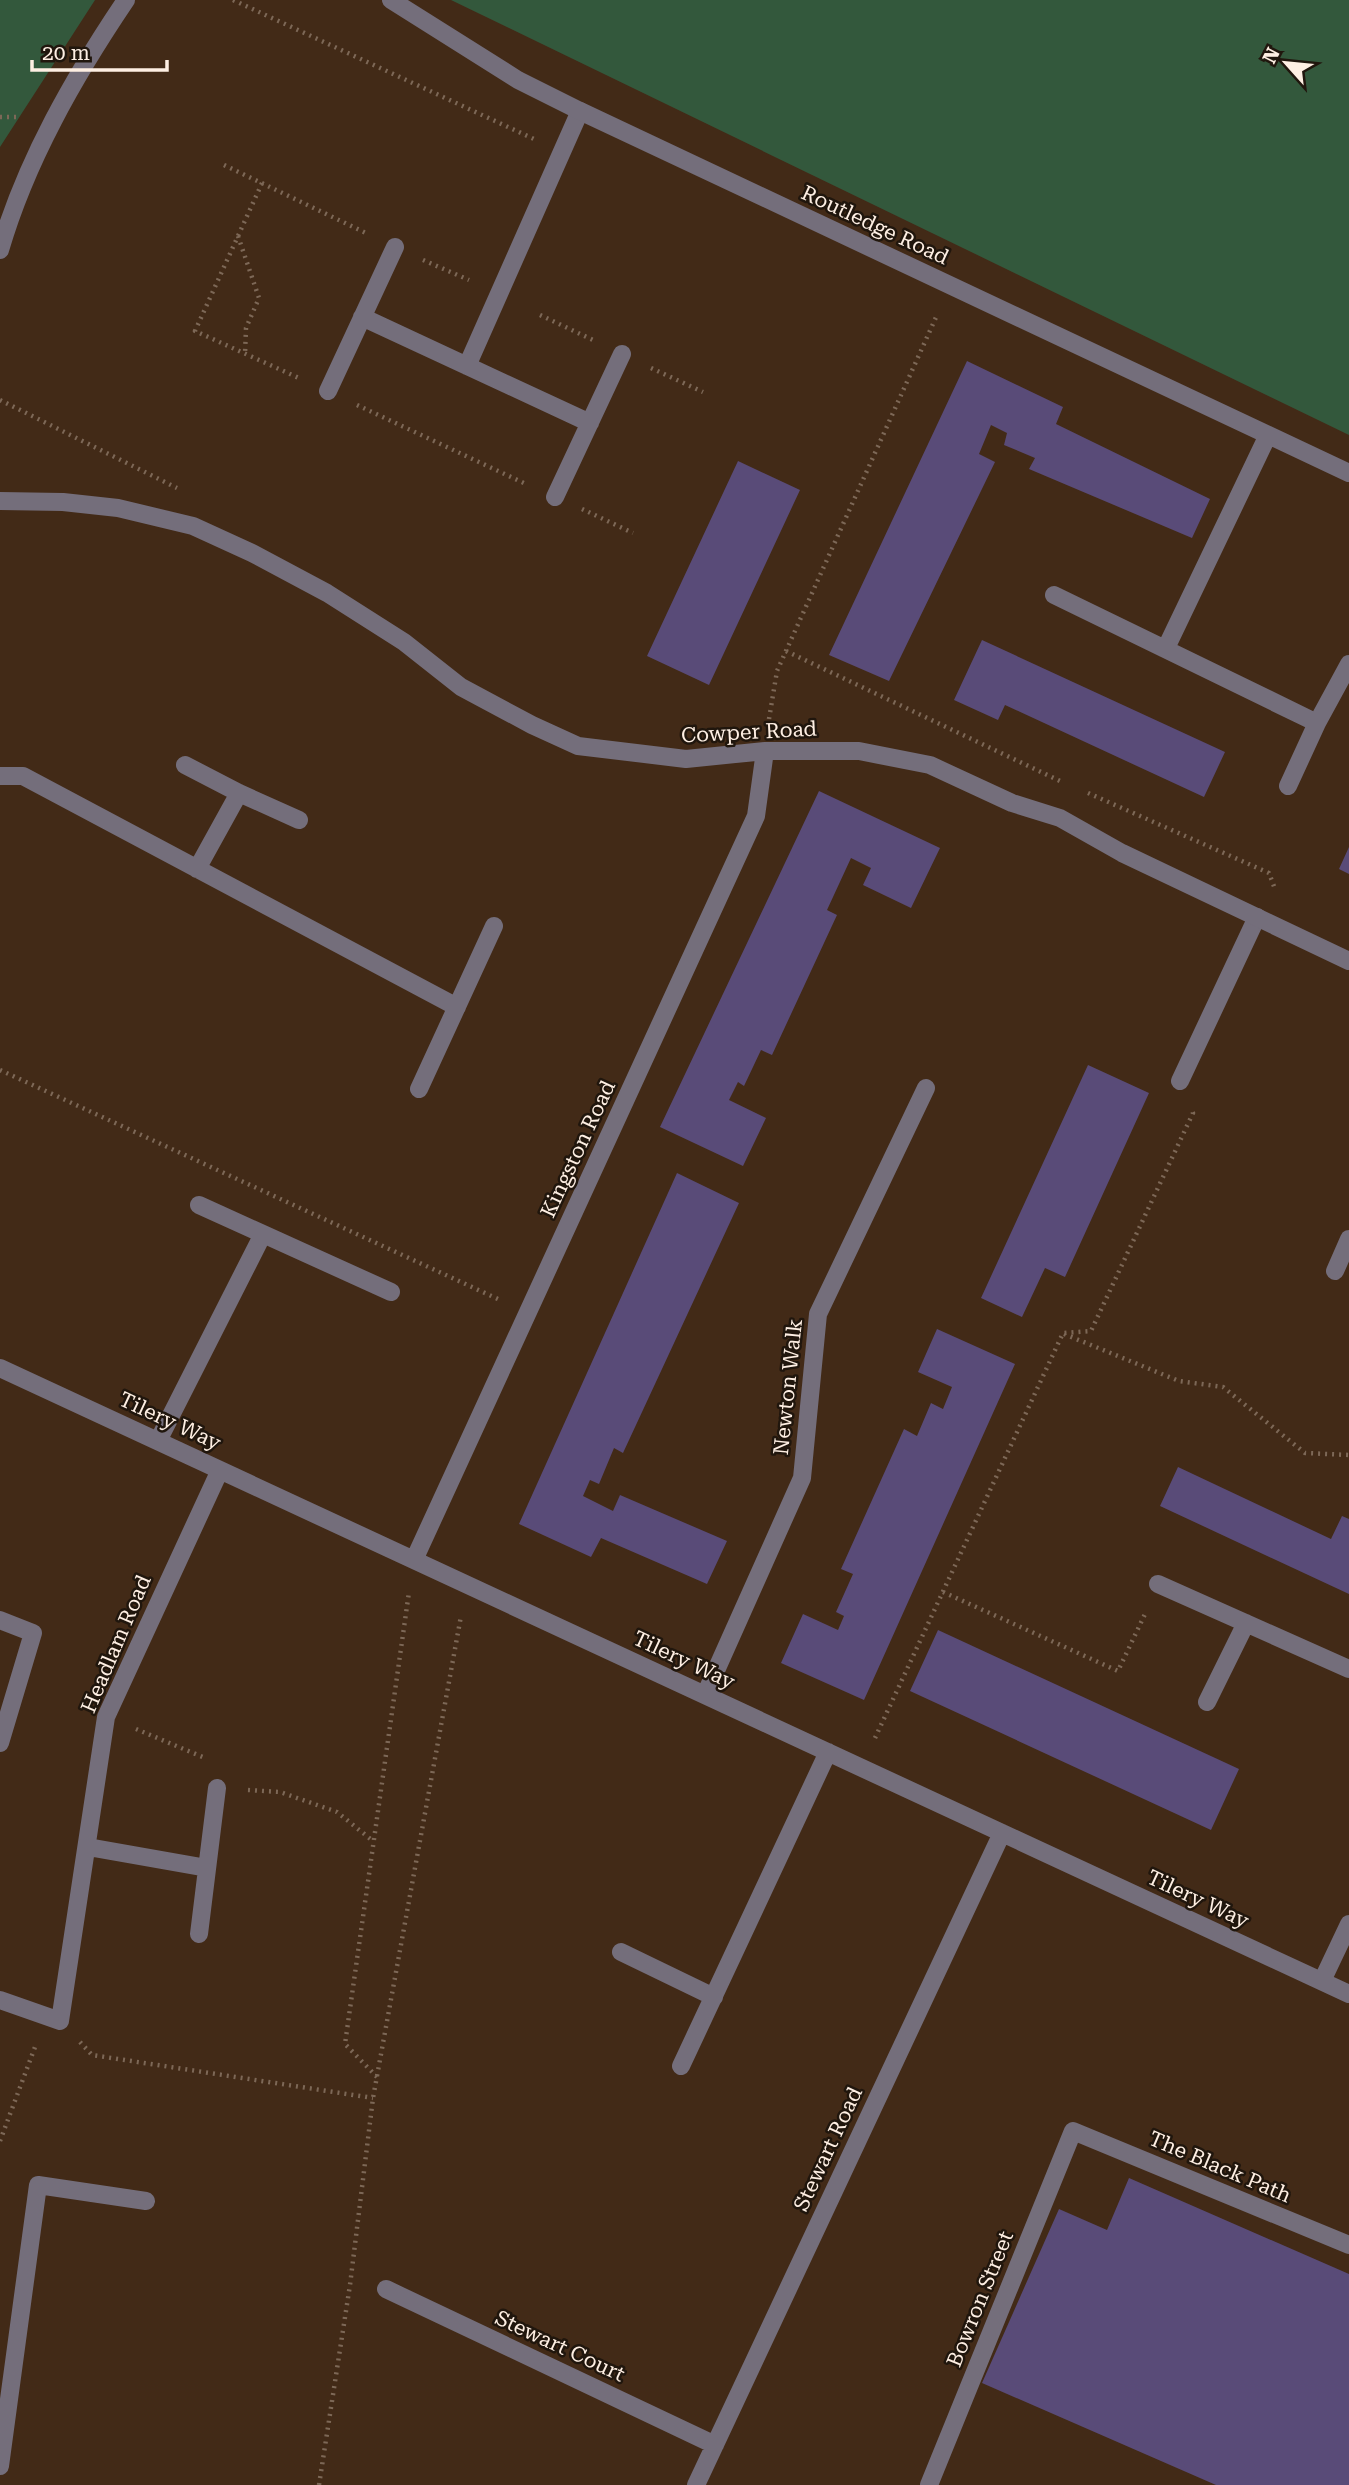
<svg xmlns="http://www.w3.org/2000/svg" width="1349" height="2485" viewBox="0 0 1349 2485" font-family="'Roboto Serif',serif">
<rect width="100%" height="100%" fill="#422a17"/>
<path fill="#33583c" d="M0 0H95L0 147Z
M451 0H1349V435Z"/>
<path fill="#594b78" d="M967 361 1063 407 1056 424 1210 499 1192 538 1029 469 1035 458 1004 445 1007 433 991 425 979 454 995 462 889 681 829 655Z
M738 461 800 490 709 685 647 656Z
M982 640 1225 752 1204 797 1005 705 998 720 954 700Z
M819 791 940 848 911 908 863 885 871 868 851 858 827 910 837 915 772 1055 761 1050 744 1086 738 1082 729 1100 766 1118 743 1166 660 1127Z
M1349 847V874L1339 869Z
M1088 1065 1149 1093 1065 1277 1045 1268 1022 1317 981 1298Z
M677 1173 739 1203 623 1453 614 1448 599 1484 590 1480 583 1496 613 1511 620 1495 727 1541 707 1584 601 1538 591 1557 519 1524Z
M937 1329 1015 1364 864 1700 781 1663 803 1614 838 1630 844 1616 836 1612 853 1574 841 1569 904 1429 917 1436 931 1403 943 1409 952 1387 918 1372Z
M1178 1467 1331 1539 1342 1516 1349 1519V1594L1160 1506Z
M938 1630 1239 1769 1211 1830 910 1691Z
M1129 2178 1349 2274V2485H1216L982 2383 1059 2209 1107 2230Z"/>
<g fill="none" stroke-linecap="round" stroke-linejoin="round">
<path stroke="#7d6857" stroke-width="4.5" stroke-dasharray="2 5" stroke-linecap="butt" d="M233 0 534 139
M0 117H19
M224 165 368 234
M262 183 195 331 301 379
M238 236 259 298 246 328 245 354
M423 260 469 280
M540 315 593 340
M651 368 703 392
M0 400 177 488
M357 405 526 484
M582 509 633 533
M786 651 1060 781
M769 719 777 671 937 315
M1088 793 1269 873 1275 889
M0 1070 498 1299
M1064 1334 1179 1381 1223 1387 1305 1453 1349 1455
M943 1592 1118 1671 1145 1614
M136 1729 205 1758
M875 1738 1063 1333 1091 1331 1193 1113 1191 1110
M248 1790 280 1792 337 1812 373 1841
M80 2042 92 2055 373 2098
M377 2077 345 2044 409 1592
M0 2141 35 2047
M319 2485 350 2285 373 2098 461 1616"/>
<path stroke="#746e7b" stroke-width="18" d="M362 317 590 423
M467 366 580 111
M328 391 395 247
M555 497 622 354
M1180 1081 1257 917"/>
<path stroke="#746e7b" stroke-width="18" d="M391 0 518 80 580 111 1349 473
M0 250C26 161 74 77 126 0
M0 501 63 502 118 508 193 526 252 553 327 593 404 642 461 687 532 725 578 746 686 759 765 751H859L930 765 1012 803 1060 818 1122 853 1349 961
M1054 595 1317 723
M1166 648 1268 435
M185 765 239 793 299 820
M0 776H23L457 1007
M1288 786 1317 723 1349 664
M197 869 239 793
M419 1089 494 926
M199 1205 391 1292
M1335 1271 1349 1239
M0 1368 1349 1994
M158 1441 263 1234
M414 1560 756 816 765 751
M1158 1584 1349 1669
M0 1620 33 1633 0 1743
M705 1695 802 1478 818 1314 926 1088
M1207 1702 1246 1623
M88 1847 207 1868
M199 1934 217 1788
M621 1952 714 1997
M1322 1981 1349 1924
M0 2000 60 2021 106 1717 220 1470
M681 2066 828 1752
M386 2289 715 2445
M0 2466 38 2185 146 2201
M696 2485 1002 1833
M929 2485 1073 2131 1349 2245"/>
</g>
<g text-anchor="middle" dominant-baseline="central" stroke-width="5" stroke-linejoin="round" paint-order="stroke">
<g font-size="21" fill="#feefe3" stroke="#20160d">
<text transform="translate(875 225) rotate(25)">Routledge Road</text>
<text transform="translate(749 732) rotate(-3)">Cowper Road</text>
<text transform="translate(578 1149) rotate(-65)">Kingston Road</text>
<text transform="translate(788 1387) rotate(-84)">Newton Walk</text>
<text transform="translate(170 1421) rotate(25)">Tilery Way</text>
<text transform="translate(116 1644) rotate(-67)">Headlam Road</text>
<text transform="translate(684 1660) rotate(25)">Tilery Way</text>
<text transform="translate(1198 1899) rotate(25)">Tilery Way</text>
<text transform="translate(828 2149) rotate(-65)">Stewart Road</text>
<text transform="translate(1220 2167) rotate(23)">The Black Path</text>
<text transform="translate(980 2299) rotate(-68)">Bowron Street</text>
<text transform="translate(560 2346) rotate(25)">Stewart Court</text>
</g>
</g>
<g transform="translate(1286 63) rotate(297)" stroke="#20160d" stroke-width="5" paint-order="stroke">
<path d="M0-5L12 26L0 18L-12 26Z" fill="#feefe3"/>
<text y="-10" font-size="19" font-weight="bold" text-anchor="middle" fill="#feefe3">N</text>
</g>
<path d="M32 60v10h135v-10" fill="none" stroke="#feefe3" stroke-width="3.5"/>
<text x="42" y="60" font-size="21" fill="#feefe3" stroke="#20160d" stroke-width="5" paint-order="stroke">20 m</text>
</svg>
